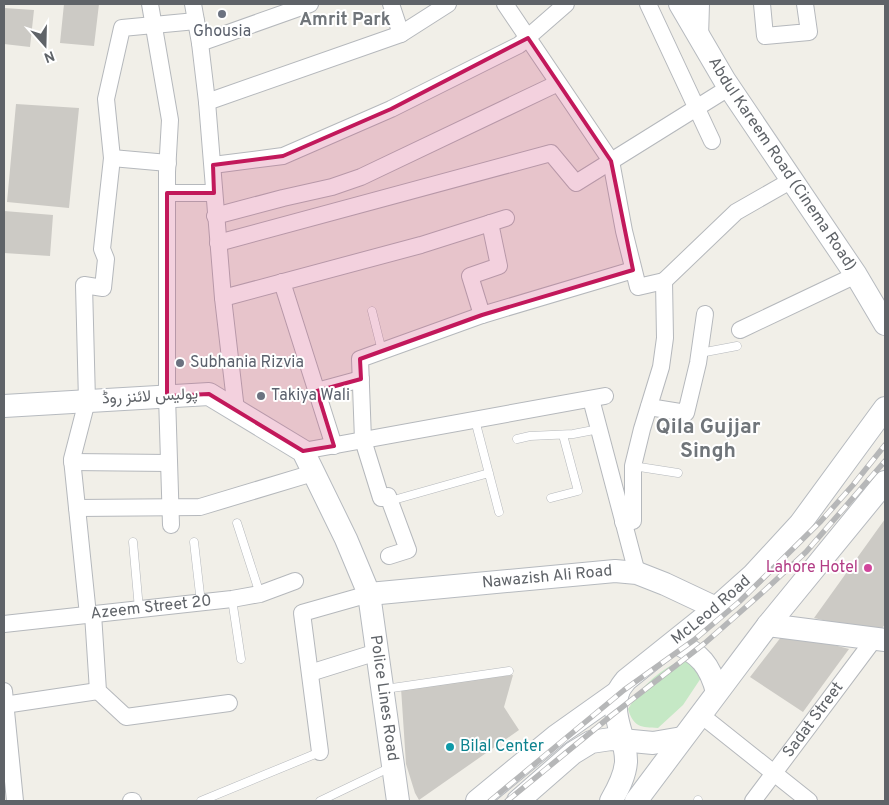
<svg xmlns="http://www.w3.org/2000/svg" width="889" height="805" viewBox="0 0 889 805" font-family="Overpass,Vazirmatn,sans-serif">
<rect width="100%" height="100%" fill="#f1efe8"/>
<path fill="#c5e8c5" d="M687 658 705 672 683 705 658 728C641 727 634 728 628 709 642 685 661 668 687 658Z"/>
<path fill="#cccac5" d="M64 4H99L94 46 60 43Z
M4 8 34 10 30 47 4 44Z
M16 104 79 108 69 208 7 202Z
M4 211 53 215 50 256 4 253Z
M885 519V624L879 633 814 618Z
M785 632 849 649 803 712 750 677Z
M513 675 504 707 519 730 419 800 415 793 406 764 401 688Z"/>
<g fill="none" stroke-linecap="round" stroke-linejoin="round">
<defs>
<path id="lane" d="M372 311 382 351
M700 353 737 346
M475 420 499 512
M517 439 530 436 573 434 599 429
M633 466 678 473
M551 498 578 491 563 435
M390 501 489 473
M237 523 260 594
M133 542 139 609
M194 542 201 603
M232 599 241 659
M385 689 509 671
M201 801 320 752
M320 801 391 767
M698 801V800"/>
<g id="street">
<path d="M150 4 170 120 167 172V396L171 525"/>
<path d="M193 4 200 43 207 102 223 298 236 410"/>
<path d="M391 4 401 34"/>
<path d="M505 4 611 161 624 231 638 287 664 281"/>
<path d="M648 4 712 141"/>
<path d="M762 4 765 36 809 32 805 4"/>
<path d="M700 37 701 4"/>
<path d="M200 43 310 4"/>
<path d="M207 102 401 34 448 4"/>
<path d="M112 158 168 163"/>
<path d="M213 165 283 156 391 109 519 45 566 4"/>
<path d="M167 193H214"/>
<path d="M215 216 283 198 332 187 361 177 552 86"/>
<path d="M218 243 551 153 576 183 730 87"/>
<path d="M664 281 736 212 792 180"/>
<path d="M282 282 334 446"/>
<path d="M223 298 421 245 506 218"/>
<path d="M482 315 470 276 499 266 490 223"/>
<path d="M740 330 856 275"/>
<path d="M317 391 361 379"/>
<path d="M591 399 637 573"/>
<path d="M649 407 686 413 698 363 705 314"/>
<path d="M303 451 605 396"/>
<path d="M72 462 169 463"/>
<path d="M77 508 200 507 313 473"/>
<path d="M623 522 633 521V466L642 429 661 367 665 338 664 281"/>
<path d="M389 556 408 550 388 496 381 498 363 440 360 359 482 315 633 270"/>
<path d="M93 614 98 691 126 717 229 703"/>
<path d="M88 615 72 459 87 401 84 285 103 288 106 259 102 249 112 158 106 99 122 28 196 21"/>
<path id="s1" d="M4 624 232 599 260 594 295 581"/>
<path d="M310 673 377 652"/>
<path d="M4 691 15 801"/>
<path d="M4 705 98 691"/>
<path d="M701 715 809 801"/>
<path d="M320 752 302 613 369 594"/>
<path d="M131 801H133"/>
<path id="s2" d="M753 801 875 638"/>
</g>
<g id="secondary">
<path id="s3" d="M680 4 725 81 856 275 885 324"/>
<path id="s4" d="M4 406 209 394 303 451 346 539 369 594 398 801"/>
<path id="s5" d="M369 594 615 571 637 573 665 584 716 608"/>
<path d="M768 625 885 640"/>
<path d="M675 642C700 654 710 665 717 692"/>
<path d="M477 801 556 736 618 692"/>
<path d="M518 801 573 753 591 742 611 739 653 743 682 738"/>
<path id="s6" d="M611 801C618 789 625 776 626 762 627 739 610 716 618 693 619 688 623 684 626 680L716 608 753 575 800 524 885 408"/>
<path d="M636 801 768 625 885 482"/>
</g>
</defs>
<use href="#lane" stroke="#b5b8bc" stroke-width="9"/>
<use href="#street" stroke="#b5b8bc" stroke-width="18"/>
<use href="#secondary" stroke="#b6babf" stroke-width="24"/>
<use href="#lane" stroke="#fff" stroke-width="8"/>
<use href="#street" stroke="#fff" stroke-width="16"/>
<use href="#secondary" stroke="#fff" stroke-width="22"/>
<defs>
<path id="rail" d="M490 801 624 690 694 640 739 602 821 521 853 485 885 445
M507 801 612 715 705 643 764 591 806 552 885 461"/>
</defs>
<use href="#rail" stroke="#b6b7b8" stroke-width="5.5"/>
<use href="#rail" stroke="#fff" stroke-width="4" stroke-dasharray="11" stroke-linecap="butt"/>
</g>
<path fill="#c2185b" fill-opacity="0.2" stroke="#c2185b" stroke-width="4" stroke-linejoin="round" d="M528 38 611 161 633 270 482 315 360 359 361 379 317 391 334 446 303 451 209 394 167 396V193H214L213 165 283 156 391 109Z"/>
<g fill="#6b7280" stroke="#fff" stroke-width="2">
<circle cx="222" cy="14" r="5"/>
<circle cx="180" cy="363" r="5"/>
<circle cx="261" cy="396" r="5"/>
</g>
<circle fill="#d1479c" stroke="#fff" stroke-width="2" cx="868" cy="568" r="5"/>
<circle fill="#0f9aa8" stroke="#fff" stroke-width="2" cx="450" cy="747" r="5"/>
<g text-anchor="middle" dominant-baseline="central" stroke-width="4" stroke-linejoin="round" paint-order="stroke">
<g font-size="16" fill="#5b616d" stroke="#fff" text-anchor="start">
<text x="222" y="32" text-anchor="middle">Ghousia</text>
<text x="190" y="363">Subhania Rizvia</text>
<text x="271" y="396">Takiya Wali</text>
</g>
<g font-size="16" fill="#5f6368" stroke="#fff">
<text stroke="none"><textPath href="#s3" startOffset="190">Abdul Kareem Road (Cinema Road)</textPath></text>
<text transform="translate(150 397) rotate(-3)">پولیس لائنز روڈ</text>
<text stroke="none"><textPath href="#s5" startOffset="179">Nawazish Ali Road</textPath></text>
<text stroke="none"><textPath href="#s1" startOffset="148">Azeem Street 20</textPath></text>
<text stroke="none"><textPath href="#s6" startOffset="238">McLeod Road</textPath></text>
<text stroke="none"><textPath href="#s4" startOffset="578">Police Lines Road</textPath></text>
<text stroke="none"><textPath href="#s2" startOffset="101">Sadat Street</textPath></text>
</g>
<g font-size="16" fill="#b23c85" stroke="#fff" text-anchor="end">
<text x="858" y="568">Lahore Hotel</text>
</g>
<g font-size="16" fill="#0d838f" stroke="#fff" text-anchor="start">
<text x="460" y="747">Bilal Center</text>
</g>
<g font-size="18" font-weight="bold" fill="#70757a" stroke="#fff">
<text x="345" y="20">Amrit Park</text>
</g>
<g font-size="21" font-weight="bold" fill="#70757a" stroke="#fff">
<text x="708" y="427">Qila Gujjar<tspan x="708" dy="24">Singh</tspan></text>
</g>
</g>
<rect width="889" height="805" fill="none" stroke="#5f6368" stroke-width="10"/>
<g transform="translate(45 45) rotate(160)" stroke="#ffffff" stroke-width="4" paint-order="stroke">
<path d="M0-4L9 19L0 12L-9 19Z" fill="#5f6368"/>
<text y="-8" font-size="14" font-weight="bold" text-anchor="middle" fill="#5f6368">N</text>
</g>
</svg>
